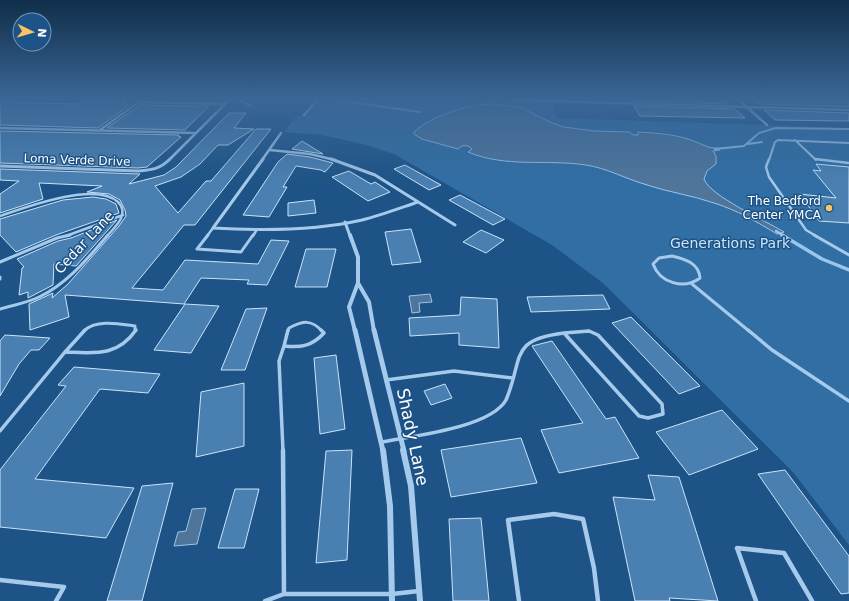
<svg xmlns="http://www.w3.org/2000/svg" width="849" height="601" viewBox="0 0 849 601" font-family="'DejaVu Sans',sans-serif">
<rect width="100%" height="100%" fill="#1d5386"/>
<path fill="#316ea4" d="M318 99H486L552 101 557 118 849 128V545L793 472 604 284 552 245 394 154 363 144 322 135 284 132 296 117 304 115Z"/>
<path fill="#4f759a" stroke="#99c6ed" d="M492 104 520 107 550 122 564 127 594 131 629 132 633 135H638V132C655 133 672 134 688 139 699 142 707 149 718 148L720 150 713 151 716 156V164L707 171 704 179C710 196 766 221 784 232L777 234C757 222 737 210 714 203 691 195 667 192 644 184 624 178 606 168 586 165 546 159 506 168 468 152L472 149C469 145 462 144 458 149L422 139 414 134V132C431 116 469 104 492 104Z
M430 294 432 302 419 303 420 312 412 313 409 296Z
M206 508 197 544 174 546 178 532 186 531 192 509Z"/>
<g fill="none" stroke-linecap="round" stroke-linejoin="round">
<path stroke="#99c6ed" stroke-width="2" d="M328 99 420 112
M748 144 762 142
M715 149 744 146 759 133 776 128 849 129"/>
<path stroke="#99c6ed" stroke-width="2.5" d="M776 231 784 236"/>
<path stroke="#99c6ed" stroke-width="3.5" d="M782 235 822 259 849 270"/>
</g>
<path fill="#4a80b1" stroke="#cae3f8" d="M86 99H127L123 102H126L124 104H131L98 128 0 125V102L78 104Z
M629 99H724L730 104 631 101Z
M751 99H849V107L758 104Z
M140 105 191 106H209L185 130 107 128Z
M634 106 735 109 745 118 640 116Z
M764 110 849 113V121L775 120Z
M229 113H246L234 128 254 129 228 145H218L200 164 181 177 155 186 178 213 206 181H211L256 129H271L195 225H184L132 288 163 290 185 260 258 264 271 240 289 241 267 285 247 284 249 280 201 278 184 304 65 295 69 317 30 330 29 304 53 293 52 298 68 284 119 226 126 216 125 210 120 200 109 194 87 192 102 186 39 183 43 199 0 213V194L19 181 0 180V169L140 174 129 184 164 175 176 167Z
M0 131 179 135 178 136 181 137 147 167 138 168 0 163Z
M302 141 323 154 292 149Z
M287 154 310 157 333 163 325 172 321 170 296 166 283 187H287L269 217 243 215 278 162Z
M816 164 849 167V223L819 221 800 194 836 198 813 170 821 171Z
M405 165 441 185 429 190 394 169Z
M349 171 371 184 375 182 390 192 368 201 332 177Z
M460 195 505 219 493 225 449 200Z
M93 197 106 199 116 204 119 213 56 235 16 252 0 235V219L63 200Z
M314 200 316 213 288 216V203Z
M117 220 76 266 54 264 53 285 28 298V292L19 295 22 268 24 267 17 259 58 241 71 238Z
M411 229 421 262 392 265 385 232Z
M481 230 504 240 486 253 463 242Z
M306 249H336L327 287H295Z
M603 295 610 309 531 312 527 297Z
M461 297 497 299 499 348 459 345V333L410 336 409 318 460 315Z
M185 304 219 306 191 353 154 350Z
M267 308 245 370H221L246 309Z
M631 317 700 386 679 394 612 323Z
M5 335 50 338 39 350H31L19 364 0 396V341Z
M552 341 606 419 615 417 639 458 559 473 541 430 583 423 532 346Z
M336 355 345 429 320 434 314 358Z
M74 367 160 374 148 393 100 389 35 479 134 488 106 538 0 527V470L66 386 58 385Z
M244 383V446L196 457 201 392Z
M445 384 452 398 431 405 424 391Z
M722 410 758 449 689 475 656 432Z
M521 438 537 483 451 497 441 450Z
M352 450 347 560 316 563 326 451Z
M785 470 849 556V593L841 594 758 474Z
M648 475 679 477 718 601 669 598 670 601H635L613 497 655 500Z
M173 483 142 601H107L142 486Z
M235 489H259L244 548H218Z
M481 518 489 601H453L449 519Z"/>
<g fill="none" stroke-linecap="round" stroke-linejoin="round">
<path stroke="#a6caeb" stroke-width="2" d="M795 140 816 160
M769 160 775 142 778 140 849 143"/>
<path stroke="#a6caeb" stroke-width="2.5" d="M769 159 766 167 769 177 806 230 816 236
M815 159 849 163
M0 216C26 207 95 181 118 202 130 214 115 227 107 236
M66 236 123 215
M207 236 213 228
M253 236 256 231"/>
<path stroke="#a6caeb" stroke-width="3" d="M208 235 197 249 241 252 253 235
M814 235 849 255
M672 256C685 259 699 263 700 278 684 290 660 283 653 264L659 258Z
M0 262 57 238 70 235
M0 277V279
M692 284 749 331
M0 309C13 305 27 303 39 297 67 284 88 258 108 235
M84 331C96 319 120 324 135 326V331
M288 331 289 328C303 321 311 319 322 331
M588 331H589"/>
<path stroke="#a6caeb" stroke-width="3.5" d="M85 330 65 352C95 353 117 357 136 330
M748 330 772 350 849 401
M589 331 598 335 662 404 663 414 648 418 639 416 564 333Z
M284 346C301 348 312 346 324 333L321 330
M284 346 288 330
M386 380 454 371 513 378
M0 431 65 352
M382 442C412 436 490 428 506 400 524 358 508 340 564 333
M283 451 279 361 284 346"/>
<path stroke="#a6caeb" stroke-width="4.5" d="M283 450 284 594
M0 580 64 587 56 601
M265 601 284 594H392L419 591
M519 601 508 520 554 514 583 519 594 568 598 601
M756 601 737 548 784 553 812 601"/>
<path stroke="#a6caeb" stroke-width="2.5" d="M238 99 251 106
M486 99 849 110
M738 99 767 125
M139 102 225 104
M304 115 318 99
M0 128 196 133
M100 130 143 99
M270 150 310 154 335 160
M169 160 230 99
M262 160 281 133"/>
<path stroke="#a6caeb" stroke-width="3" d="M331 159 375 175 455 225
M0 166 138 171C152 170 160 169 170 159
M345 222 350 236
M213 228C263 231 314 231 362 220 381 215 400 208 418 202
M213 228 263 159"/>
<path stroke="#a6caeb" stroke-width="4" d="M350 235 358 257V283L349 307 355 331
M358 283 369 302 374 331"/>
<path stroke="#a6caeb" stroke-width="5" d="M355 330 383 451
M374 330 404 451"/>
<path stroke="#a6caeb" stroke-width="6" d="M383 450 390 506 392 601
M403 450 411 486 420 601"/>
</g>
<linearGradient id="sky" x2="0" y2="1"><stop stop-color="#102e4a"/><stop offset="0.54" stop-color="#3a6695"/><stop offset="1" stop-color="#3a6695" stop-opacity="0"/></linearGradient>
<rect width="849" height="183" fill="url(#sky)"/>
<circle fill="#fac364" stroke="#1d5386" stroke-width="1.5" cx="829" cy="208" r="4"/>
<g text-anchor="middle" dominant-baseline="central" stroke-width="3" stroke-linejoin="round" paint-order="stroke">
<g font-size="12" fill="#fff" stroke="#1d5386">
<text transform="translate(77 160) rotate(2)">Loma Verde Drive</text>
</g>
<g font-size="12" fill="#fff" stroke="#1d5386" text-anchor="end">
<text x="821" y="201">The Bedford<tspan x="821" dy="14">Center YMCA</tspan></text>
</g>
<g font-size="14" fill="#fff" stroke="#1d5386">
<text transform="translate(84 242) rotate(-47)">Cedar Lane</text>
</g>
<g font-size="14" fill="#cae3f8" stroke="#1d5386">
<text x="730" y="243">Generations Park</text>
</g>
<g font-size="17" fill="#fff" stroke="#1d5386">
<text transform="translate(413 437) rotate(78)">Shady Lane</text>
</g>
</g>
<g transform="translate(32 32) rotate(95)"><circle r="19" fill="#1d5386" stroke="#7798b6"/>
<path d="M0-3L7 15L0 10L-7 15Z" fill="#fac364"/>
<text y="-6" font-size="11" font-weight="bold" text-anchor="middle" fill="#ffffff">N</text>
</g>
</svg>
